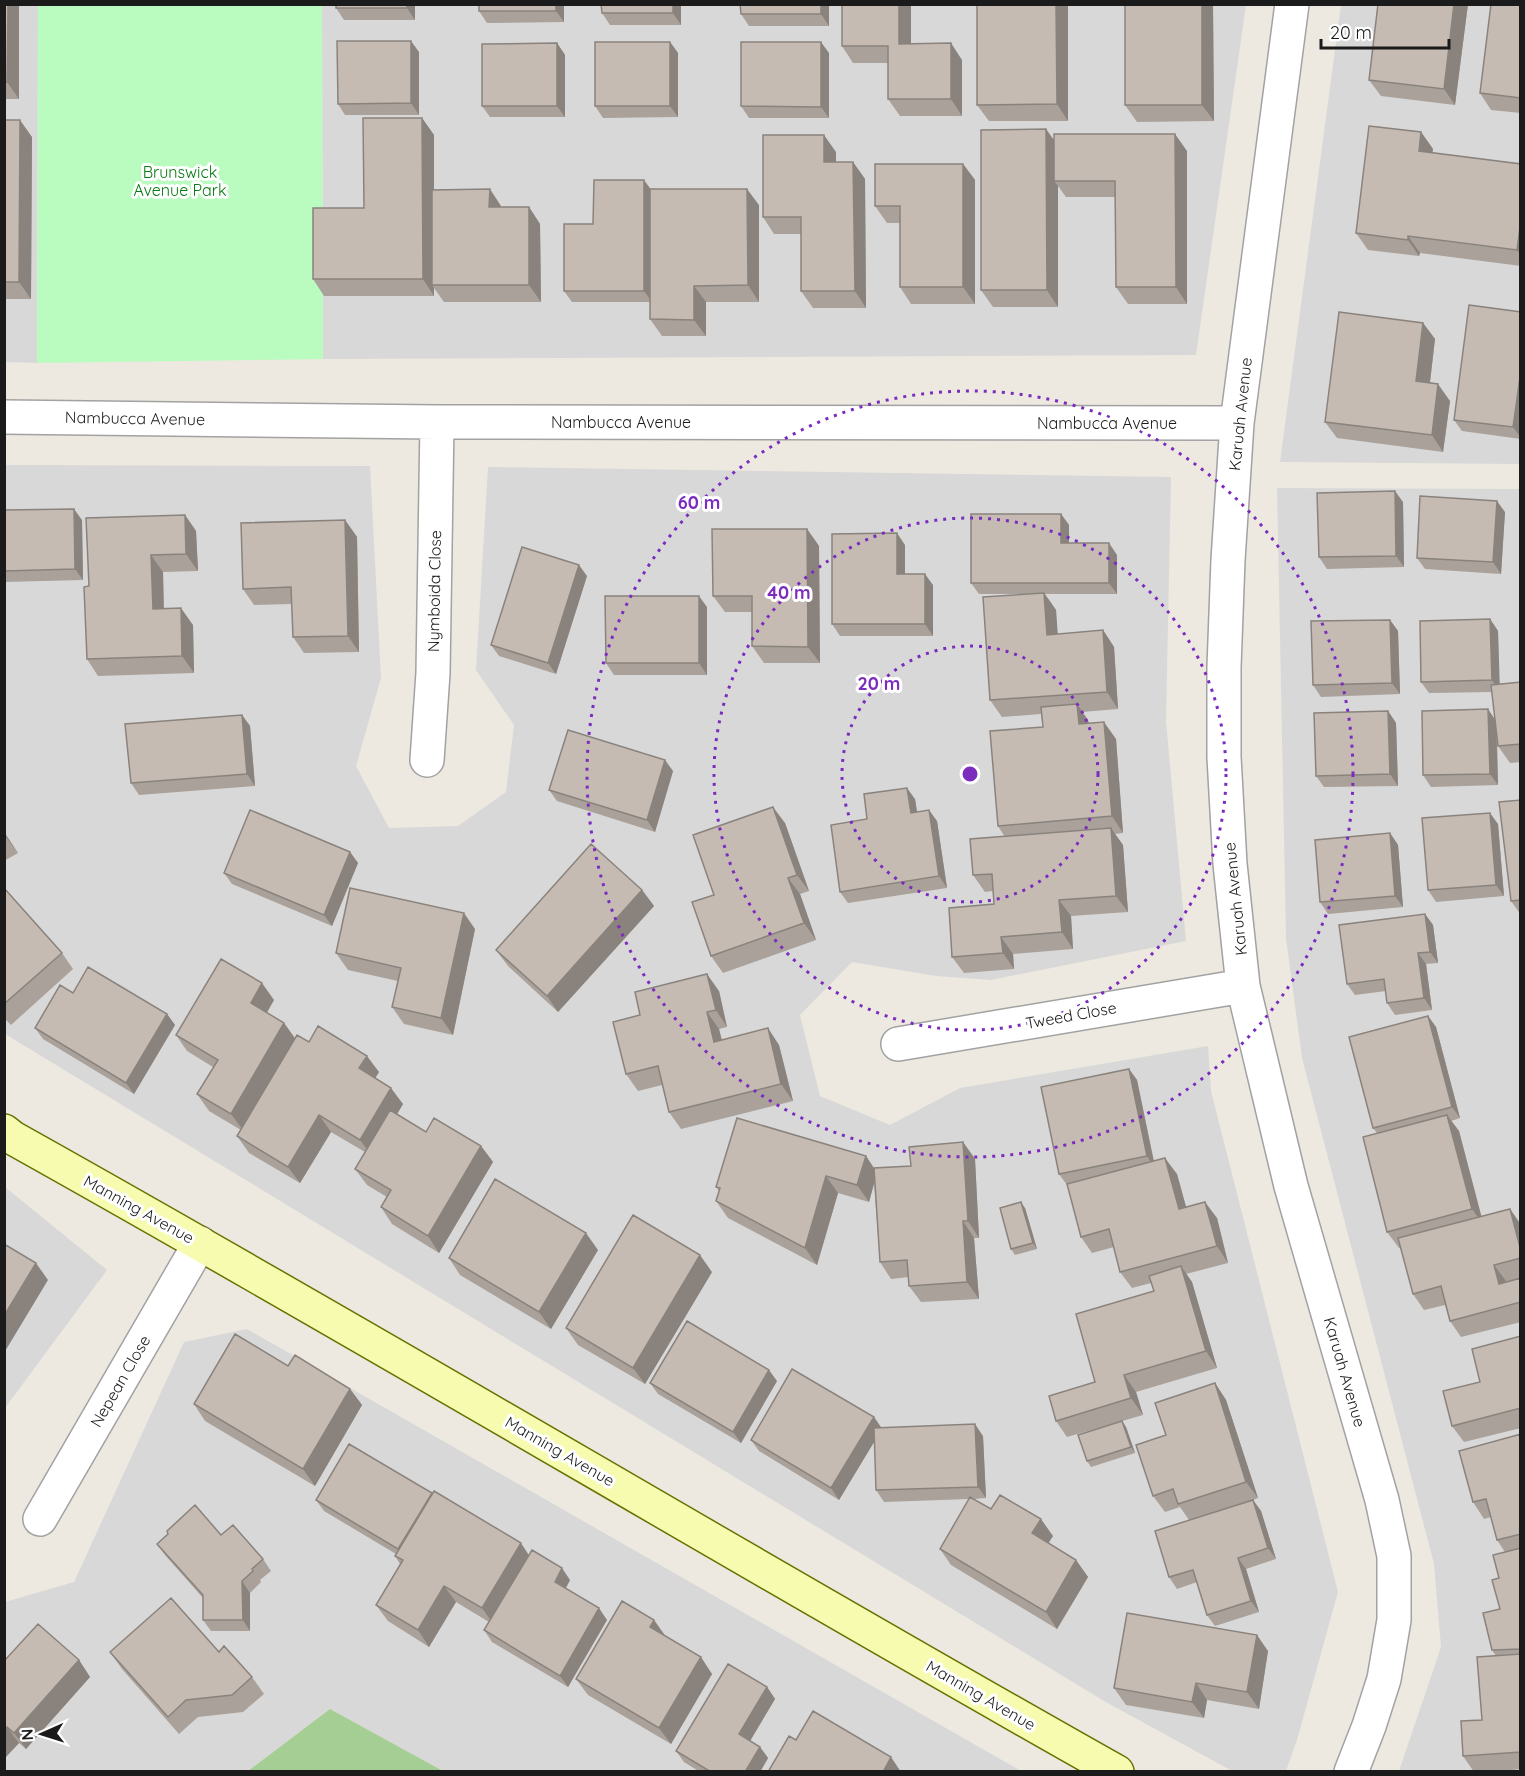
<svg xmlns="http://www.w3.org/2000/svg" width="1525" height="1776" viewBox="0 0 1525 1776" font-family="Quicksand,sans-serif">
<rect width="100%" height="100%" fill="#ede9e0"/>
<path fill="#d9d8d8" d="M5 5H38L37 363 5 362Z
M322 5H1246L1196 355 323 359Z
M1341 5H1520V464L1280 462Z
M4 465 370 466 381 678 356 766 389 828 458 826 506 792 514 725 476 670 488 467 1171 477 1166 721 1186 941 991 980 936 976 852 962 800 1015 820 1096 890 1125 960 1088 1208 1046 1211 1091 1338 1592 1297 1740 1286 1771H1232L1104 1701 5 1034Z
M1277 488 1520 489V1771H1399L1441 1647 1434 1564 1302 1058 1286 938Z
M5 1187 107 1270 5 1408Z
M247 1329 1021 1771H443L330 1709 248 1771 5 1772V1602L74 1582 184 1342Z"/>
<path fill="#a4ce93" d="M330 1709 443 1771H244H248Z"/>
<path fill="#bafbbf" d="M38 5H322L323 359 37 363Z"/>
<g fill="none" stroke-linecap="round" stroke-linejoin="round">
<defs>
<path id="street" d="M1292 4 1237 423 1228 560 1224 667V757L1230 864 1243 986 1291 1186 1382 1500 1394 1556V1620L1384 1679 1369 1726 1351 1772
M4 417 437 422 1237 423
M427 760 433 673 437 422
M898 1044 1243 986
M40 1519 200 1243"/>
<path id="secondary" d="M4 1131 13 1138C384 1345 747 1564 1117 1772"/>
</defs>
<use href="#street" stroke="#a2a2a2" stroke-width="36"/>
<use href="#secondary" stroke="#667301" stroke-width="36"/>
<use href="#street" stroke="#fff" stroke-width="33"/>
<use href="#secondary" stroke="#f7fbb0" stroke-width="33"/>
</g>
<path fill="#a9a19a" d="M4 4H19V99H4Z
M336 4H415V20H344L336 8Z
M564 4V22L487 23 479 11Z
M681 4V25H610L602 13Z
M740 4H829V26H749L741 14Z
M1068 4V121H989L977 105Z
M1213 4 1214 121 1137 122 1125 105Z
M1378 4H1468L1455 105 1381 96 1369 80Z
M1521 4V113L1491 110 1480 93Z
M670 42 678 53V117L603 118 595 106Z
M557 43 565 55V117H490L482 106Z
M911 43 962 60V116H900L888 99V63H853L842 46Z
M419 52V115H345L338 104Z
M829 53V118H749L741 106Z
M422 118 434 135V190L501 206V207H529L540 224 541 302H444L434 288V296H324L313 279 364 208Z
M4 120 32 137 31 299H4Z
M1046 129 1054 141 1187 151V304H1128L1116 287 1115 197H1066L1058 186V307H993L981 290Z
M1421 132 1433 149 1432 153 1521 164V266L1420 253 1419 256 1368 250 1356 233Z
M836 152V162H853L865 179 866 308H813L801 291V234H774L763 217Z
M963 164 975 180V304H911L900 287V223H887L875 206Z
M650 189 759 205V302H706V336H662L650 319V302H572L564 291Z
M1521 312V439L1462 431 1454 420Z
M1423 323 1435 339 1430 383 1450 401 1443 452 1337 438 1325 422Z
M1403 502 1404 567 1327 569 1319 557Z
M4 510 82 520 83 580 4 582Z
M1505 512 1501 574 1425 569 1417 558Z
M1061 514 1069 525V543L1117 555V594H1045L1056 610 1057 634 1103 630 1114 647 1118 709 1082 712 1088 720 1089 723 1116 739 1123 833 1115 834 1123 845 1128 912 1071 916 1073 949 1013 954 1014 969 964 973 952 957 994 904 993 891 985 892 973 875 1005 837 998 826 1043 727 1041 714 1002 717 990 700 1021 594H979L971 583Z
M185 515 196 531 198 571 163 572 164 609 193 625 194 673 98 676 87 659 89 586Z
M345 520 357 537 359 652 304 653 293 637 292 604 254 605 243 589Z
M807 529 819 546 820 663H764L752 646V612H725L713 596Z
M905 545V574L933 585V636H840L832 624Z
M587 576 556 674 499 656 491 645Z
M707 607V675H614L606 663Z
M1490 619 1498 631 1499 684 1521 682V762L1510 763 1498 746 1497 732 1498 785 1431 787 1423 775 1495 719 1492 692 1429 693 1421 682Z
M1390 620 1398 631 1400 694 1321 697 1313 685Z
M1388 711 1396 723 1398 786 1324 787 1316 776Z
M242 715 250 726 255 786 139 795 131 783Z
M673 771 655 832 557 801 549 790Z
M915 799 917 812 937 821 947 888 848 903 840 892 867 819Z
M1521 800V915L1511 901Z
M785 823 809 891 800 894 816 940 723 973 711 956Z
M1498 824 1504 896 1436 902 1428 890Z
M4 832 18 853 4 861Z
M1390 833 1398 845 1403 907 1328 914 1320 902Z
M350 852 358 863 332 926 232 884 224 873Z
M4 888 62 953 73 969 11 1025 4 1018Z
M642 890 654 906 558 1012 508 966 496 950Z
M1425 914 1433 925 1438 963 1426 964 1432 1010 1395 1015 1387 1003 1386 991 1355 995 1347 984Z
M475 929 453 1035 404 1024 392 1007 398 981 348 970 336 953Z
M719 991 727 1027 719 1029 722 1040 779 1045 793 1101 681 1129 669 1112 662 1085 638 1091 626 1074 640 1015Z
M274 1000 267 1013 284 1023 295 1038 309 1042 379 1072 375 1078 403 1104 397 1114 426 1132 481 1146 493 1162 439 1253 392 1224 381 1207 387 1197 367 1185 355 1169 365 1152 331 1132 300 1183 249 1153 237 1136 241 1130 209 1111 197 1094 213 1067 187 1051 176 1035Z
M167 1014 175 1025 134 1094 43 1039 35 1028Z
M1428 1016 1436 1027 1460 1118 1451 1121 1459 1131 1481 1217 1510 1209 1521 1225V1322L1461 1337 1450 1321 1445 1305 1424 1310 1413 1294 1401 1248H1399L1387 1232 1377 1133 1373 1128Z
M1129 1069 1137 1080 1154 1161 1177 1174 1186 1207 1217 1218 1228 1263 1186 1274 1192 1282 1217 1368 1136 1392 1143 1415 1067 1437 1056 1421 1095 1382 1154 1291 1151 1283 1132 1288 1120 1272 1114 1247 1092 1253 1081 1237 1067 1185 1059 1174Z
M963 1142 975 1159 979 1238H974L979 1299 921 1302 909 1286V1277L891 1279 880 1262 874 1183 869 1202 838 1193 817 1265 728 1218 716 1201 719 1191 716 1187 866 1156 874 1168 911 1166Z
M1025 1208 1037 1249 1015 1255 1011 1249Z
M598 1250 551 1329 460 1275 449 1258Z
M712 1272 645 1384 578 1345 566 1328Z
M1521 1336V1428L1464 1442 1452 1426 1480 1382Z
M288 1366 350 1389 362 1405 315 1486 205 1421 194 1404Z
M777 1381 741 1443 658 1394 650 1383Z
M1215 1383 1226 1400 1258 1498 1253 1500 1261 1511 1276 1559 1246 1569 1259 1612 1215 1626 1207 1615 1197 1582 1177 1589 1169 1577 1189 1520 1180 1507 1165 1512 1153 1496 1166 1435Z
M874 1417 881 1427 983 1436 986 1498 974 1499 991 1509 1053 1536 1048 1543 1076 1560 1088 1577 1057 1629 951 1565 940 1549 969 1499 884 1502 876 1490 875 1440 839 1500 759 1451 751 1440Z
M1122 1421 1126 1427 1135 1453 1091 1467 1087 1461Z
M1521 1434V1769L1493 1772H1474L1463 1756 1482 1720 1496 1656 1492 1650 1500 1609 1499 1578 1505 1552 1497 1540 1491 1517 1484 1519 1473 1502Z
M316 1500 529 1555 570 1580 566 1588 607 1620 568 1687 492 1642 484 1630 489 1622 456 1602 429 1647 388 1621 376 1605 400 1564 395 1556 396 1554 324 1511Z
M221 1535 263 1559 271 1571 260 1580 261 1582 250 1593V1631H211L203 1620V1598L165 1555 157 1544Z
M654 1620 665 1636 712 1674 671 1744 588 1695 576 1679Z
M1268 1651 1259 1709 1207 1700 1204 1718 1126 1705 1114 1688Z
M110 1652H219L252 1677 264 1694 243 1712 198 1717 179 1734 122 1669Z
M4 1657 6 1659 79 1660 90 1677 26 1749 19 1743 4 1759Z
M767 1687 775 1699 750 1741 760 1747 768 1758 760 1772H700L684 1762 676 1751Z"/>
<path fill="#8a837d" d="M8 4H19V99L7 82Z
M407 4H415V20L407 8Z
M556 4H564V22L556 11Z
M673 4H681V25L673 13Z
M821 4H829V26L821 14Z
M899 4H911V60L899 44Z
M1056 4H1068V121L1057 104Z
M1202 4H1213L1214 121 1202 105Z
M1454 4H1468L1455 105 1444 89Z
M411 41 419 52V115L411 103Z
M670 42 678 53V117L670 106Z
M821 42 829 53V118L821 107Z
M557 43 565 55V117L557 106Z
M951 43 962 60V116L951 99Z
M422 118 434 135V285H432L434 288V296L423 279Z
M20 120 32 137 31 299 19 282Z
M1046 129 1058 146 1054 181 1058 186V307L1047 290Z
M1421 132 1433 149 1430 168 1419 151Z
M1175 134 1187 151V304L1176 287Z
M824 135 836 152V179L824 162Z
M853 162 865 179 866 308 855 291Z
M963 164 975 180V304L963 287Z
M644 180 652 191V302L644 291Z
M490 189 501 206V224L489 207Z
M747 189 759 205V302L748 285Z
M529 207 540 224 541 302 529 285Z
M1521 220V255L1517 250Z
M1408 236 1420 253 1419 256 1408 240Z
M694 286 706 302V336L694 320Z
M1423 323 1435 339 1428 398 1416 381Z
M1521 370V438L1513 427Z
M1438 384 1450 401 1443 452 1432 435Z
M1395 491 1403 502 1404 567 1396 556Z
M1497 501 1505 512 1501 574 1493 562Z
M74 509 82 520 83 580 75 569Z
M1061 514 1069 525V555L1061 543Z
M185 515 196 531 198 571 186 554Z
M345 520 357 537 359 652 348 636Z
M807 529 819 546 820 663 808 647Z
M897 533 905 545V585L897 574Z
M1109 543 1117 555V594L1109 583Z
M151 555 163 572 164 625 153 609Z
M579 565 587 576 556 674 548 663Z
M925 574 933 585V636L925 624Z
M1044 593 1056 610 1059 651 1047 635Z
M699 596 707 607V675L699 663Z
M181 608 193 625 194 673 182 656Z
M1490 619 1498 631 1500 692 1492 680Z
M1390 620 1398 631 1400 694 1392 683Z
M1103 630 1114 647 1118 709 1107 692Z
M1077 704 1088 720 1090 741 1079 724Z
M1488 709 1496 721 1498 785 1490 774Z
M1388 711 1396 723 1398 786 1390 774Z
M242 715 250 726 255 786 247 774Z
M1104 722 1116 739 1123 833 1112 816Z
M665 760 673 771 655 832 647 820Z
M907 788 915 799 919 824 911 813Z
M773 807 785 823 809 891 797 875Z
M929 810 937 821 947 888 939 876Z
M1490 813 1498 824 1504 896 1496 885Z
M1111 828 1123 845 1128 912 1116 896Z
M4 832 18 853 4 834Z
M1390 833 1398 845 1403 907 1395 896Z
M350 852 358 863 332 926 324 915Z
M788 878 800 894 816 940 804 923Z
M642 890 654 906 558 1012 547 996Z
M1059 900 1071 916 1073 949 1062 932Z
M464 913 475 929 453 1035 441 1018Z
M1425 914 1433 925 1438 963 1430 952Z
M1001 937 1013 954 1014 969 1003 953Z
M1418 953 1426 964 1432 1010 1424 998Z
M707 974 719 991 727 1027 716 1010Z
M262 983 274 1000 262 1020 251 1003Z
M707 1012 719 1029 726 1058 714 1042Z
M167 1014 175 1025 134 1094 126 1083Z
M1428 1016 1436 1027 1460 1118 1452 1107Z
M284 1023 296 1040 243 1130 231 1114Z
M768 1028 779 1045 793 1101 781 1084Z
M367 1056 379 1072 371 1085 359 1068Z
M1129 1069 1137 1080 1155 1168 1147 1156Z
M391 1088 403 1104 372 1156 360 1140Z
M319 1115 331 1132 300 1183 288 1167Z
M1447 1115 1459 1131 1484 1226 1472 1209Z
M963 1142 975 1159 979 1238 968 1221Z
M481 1146 493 1162 439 1253 428 1236Z
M866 1156 877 1173 869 1202 857 1185Z
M1165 1158 1177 1174 1191 1225 1179 1209Z
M826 1176 838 1193 817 1265 805 1248Z
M1021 1202 1025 1208 1037 1249 1033 1243Z
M1205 1202 1217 1218 1228 1263 1217 1246Z
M1510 1209 1521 1225V1251Z
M963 1221 974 1238 979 1299 967 1282Z
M586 1233 598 1250 551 1329 539 1312Z
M700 1255 712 1272 645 1384 633 1368Z
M36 1263 48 1280 4 1353V1316Z
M1494 1265 1506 1281 1499 1284Z
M1181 1266 1192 1282 1217 1368 1206 1351Z
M769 1370 777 1381 741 1443 733 1432Z
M1124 1375 1136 1392 1143 1415 1131 1398Z
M1215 1383 1226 1400 1258 1498 1246 1482Z
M350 1389 362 1405 315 1486 303 1469Z
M874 1417 882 1429 839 1500 831 1488Z
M1122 1421 1126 1427 1135 1453 1131 1447Z
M975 1424 983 1436 986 1498 978 1487Z
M1253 1500 1261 1511 1276 1559 1268 1548Z
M1041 1519 1053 1536 1044 1550 1032 1533Z
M521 1543 532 1560 494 1625 482 1608Z
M1238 1558 1246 1569 1259 1612 1251 1601Z
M1076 1560 1088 1577 1057 1629 1046 1612Z
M562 1568 570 1580 563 1593 555 1582Z
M242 1581 250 1593V1631L243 1620Z
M444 1586 456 1602 429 1647 418 1630Z
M599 1608 607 1620 568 1687 560 1676Z
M654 1620 666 1637 650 1627Z
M1257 1635 1268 1651 1259 1709 1247 1692Z
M701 1657 712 1674 671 1744 659 1728Z
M79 1660 90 1677 26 1749 14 1733Z
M1196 1683 1207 1700 1204 1718 1192 1702Z
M767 1687 775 1699 747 1746 739 1734Z
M7 1727 19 1743 4 1759V1730Z
M760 1747 768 1758 760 1772H745Z
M891 1757 901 1772H883Z"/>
<path fill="#c5bbb3" stroke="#8a837d" stroke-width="1.5" d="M4 4H8L7 82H4Z
M336 4H407V8H336Z
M479 4H556V11H479Z
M601 4H673V13H602Z
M740 4H821V14H741Z
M842 4H899V44L951 43V99H888V46H842Z
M977 4H1056L1057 104 977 105Z
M1125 4H1202V105H1125Z
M1378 4H1454L1444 89 1369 80Z
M1491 4H1521V98L1480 93Z
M337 41H411V103L338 104Z
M595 42H670V106H595Z
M741 42H821V107L741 106Z
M557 43V106H482V44Z
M363 118H422L423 279H313V208H364Z
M4 120H20L19 282H4Z
M1369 126 1421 132 1419 151 1521 164V220L1517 250 1408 236V240L1356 233Z
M1046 129 1047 290H981V130Z
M1054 134H1175L1176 287H1116L1115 181H1054Z
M763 135H824V162H853L855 291H801V217H763Z
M875 164H963V287H900V206H875Z
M594 180H644V291H564V224H593Z
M490 189 489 207H529V285H432V190Z
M650 189H747L748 285 694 286V320L650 319Z
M1469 305 1521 312V370L1513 427 1454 420Z
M1339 312 1423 323 1416 381 1438 384 1432 435 1325 422Z
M1395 491 1396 556 1319 557 1317 493Z
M1420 496 1497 501 1493 562 1417 558Z
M74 509 75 569 4 571V510Z
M971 514H1061V543H1109V583H971Z
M185 515 186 554 151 555 153 609 181 608 182 656 87 659 84 587 89 586 86 518Z
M345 520 348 636 293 637 291 587 243 589 241 523Z
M712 529H807L808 647 752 646V596H713Z
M897 533V574H925V624H832V534Z
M522 547 579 565 548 663 491 645Z
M1044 593 1047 635 1103 630 1107 692 990 700 983 597Z
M605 596H699V663H606Z
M1490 619 1492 680 1421 682 1420 621Z
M1390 620 1392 683 1313 685 1311 621Z
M1521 682V744L1498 746 1491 685Z
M1077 704 1079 724 1104 722 1112 816 998 826 990 731 1043 727 1041 707Z
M1488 709 1490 774 1423 775 1422 711Z
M1388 711 1390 774 1316 776 1314 713Z
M242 715 247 774 131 783 125 724Z
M568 730 665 760 647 820 549 790Z
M907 788 911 813 929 810 939 876 840 892 831 825 867 819 864 794Z
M1521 800V900L1511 901 1499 802Z
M773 807 797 875 788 878 804 923 711 956 692 902 714 895 693 835Z
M250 810 350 852 324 915 224 873Z
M1490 813 1496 885 1428 890 1422 818Z
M1111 828 1116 896 1059 900 1062 932 1001 937 1003 953 952 957 949 908 994 904 992 874 973 875 970 839Z
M1390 833 1395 896 1320 902 1315 840Z
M591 844 642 890 547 996 496 950Z
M4 888 62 953 4 1004Z
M350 888 464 913 441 1018 392 1007 401 968 336 953Z
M1425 914 1430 952 1418 953 1424 998 1387 1003 1384 979 1347 984 1339 925Z
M221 959 262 983 251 1003 284 1023 231 1114 197 1094 218 1060 176 1035Z
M88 967 167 1014 126 1083 35 1028 60 985 73 993Z
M707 974 716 1010 707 1012 714 1042 768 1028 781 1084 669 1112 658 1066 626 1074 613 1022 640 1015 635 992Z
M1428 1016 1452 1107 1373 1128 1349 1037Z
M318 1026 367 1056 359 1068 391 1088 360 1140 319 1115 288 1167 237 1136 297 1035 309 1042Z
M1129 1069 1147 1156 1059 1174 1041 1087Z
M390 1110 426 1132 434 1118 481 1146 428 1236 381 1207 391 1190 355 1169Z
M1447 1115 1472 1209 1387 1232 1363 1137Z
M737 1118 866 1156 857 1185 826 1176 805 1248 716 1201 720 1188 716 1187Z
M963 1142 968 1221H963L967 1282 909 1286 907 1260 880 1262 874 1168 911 1166 909 1147Z
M1165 1158 1179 1209 1205 1202 1217 1246 1120 1272 1109 1229 1081 1237 1067 1184Z
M495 1179 586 1233 539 1312 449 1258Z
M1021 1202 1033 1243 1011 1249 1000 1208Z
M1510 1209 1521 1251V1258L1494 1265 1499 1284 1521 1278V1302L1450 1321 1441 1286 1413 1294 1398 1238Z
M633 1215 700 1255 633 1368 566 1328Z
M4 1244 36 1263 4 1316Z
M1181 1266 1206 1351 1124 1375 1131 1398 1056 1421 1049 1396 1095 1382 1076 1314 1154 1291 1149 1276Z
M687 1321 769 1370 733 1432 650 1383Z
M235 1334 288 1366 295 1355 350 1389 303 1469 194 1404Z
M1521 1336V1408L1452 1426 1443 1391 1480 1382 1472 1349Z
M792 1369 874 1417 831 1488 751 1440Z
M1215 1383 1246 1482 1178 1504 1173 1489 1153 1496 1136 1445 1166 1435 1155 1403Z
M1122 1421 1131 1447 1087 1461 1078 1435Z
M975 1424 978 1487 876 1490 874 1428Z
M1521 1434V1534L1497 1540 1486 1499 1473 1502 1459 1451Z
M349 1444 432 1493 398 1549 316 1500Z
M434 1491 521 1543 482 1608 444 1586 418 1630 376 1605 403 1560 395 1556Z
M1000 1495 1041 1519 1032 1533 1076 1560 1046 1612 940 1549 970 1497 991 1509Z
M1253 1500 1268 1548 1238 1558 1251 1601 1207 1615 1193 1570 1169 1577 1155 1531Z
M195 1505 221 1535 233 1525 263 1559 252 1569 253 1571 242 1581 243 1620H203V1595L157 1544 168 1534 167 1531Z
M1521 1548V1649L1492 1650 1483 1613 1500 1609 1492 1580 1499 1578 1493 1555Z
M532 1550 562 1568 555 1582 599 1608 560 1676 484 1630Z
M171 1598 219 1652 224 1646 252 1677 232 1695 186 1700 168 1717 110 1652Z
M622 1601 654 1620 650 1627 701 1657 659 1728 576 1679Z
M1127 1613 1257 1635 1247 1692 1196 1683 1192 1702 1114 1688Z
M38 1624 79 1660 14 1733 7 1727 4 1730V1657L6 1659Z
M1521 1654V1752L1463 1756 1461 1721 1482 1720 1477 1657Z
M728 1664 767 1687 739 1734 760 1747 745 1772H711L676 1751Z
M813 1711 891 1757 883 1772H768L789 1736 796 1740Z"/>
<g fill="none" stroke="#7b2cbf" stroke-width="3" stroke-dasharray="3 6">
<circle cx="970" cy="774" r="128"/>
<circle cx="970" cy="774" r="256"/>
<circle cx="970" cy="774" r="383"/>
</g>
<g text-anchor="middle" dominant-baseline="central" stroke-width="6" stroke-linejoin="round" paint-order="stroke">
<g font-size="16" fill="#077b12" stroke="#fff">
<text x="180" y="172">Brunswick<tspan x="180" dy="18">Avenue Park</tspan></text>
</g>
<g font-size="16" fill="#1b1b1b" stroke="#fff">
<text transform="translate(1240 414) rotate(-84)">Karuah Avenue</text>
<text transform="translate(135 418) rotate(1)">Nambucca Avenue</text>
<text x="621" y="422">Nambucca Avenue</text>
<text x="1107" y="423">Nambucca Avenue</text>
<text transform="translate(434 591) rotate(-89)">Nymboida Close</text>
<text transform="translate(1235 899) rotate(-96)">Karuah Avenue</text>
<text transform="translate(1071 1015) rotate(-10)">Tweed Close</text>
<text transform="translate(139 1209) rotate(29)">Manning Avenue</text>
<text transform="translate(1345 1372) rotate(74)">Karuah Avenue</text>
<text transform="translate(120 1381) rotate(-60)">Nepean Close</text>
<text transform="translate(560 1451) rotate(30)">Manning Avenue</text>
<text transform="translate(981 1695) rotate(30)">Manning Avenue</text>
</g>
</g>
<circle cx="970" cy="774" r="9" fill="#7b2cbf" stroke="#fff" stroke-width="3"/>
<g font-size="18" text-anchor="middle" font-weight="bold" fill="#7b2cbf" stroke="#fff" stroke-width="6" stroke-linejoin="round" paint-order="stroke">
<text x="699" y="509">60 m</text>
<text x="789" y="599">40 m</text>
<text x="879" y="690">20 m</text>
</g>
<rect width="1525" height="1776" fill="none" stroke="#1b1b1b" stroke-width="12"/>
<g transform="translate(42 1734) rotate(267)" stroke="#ffffff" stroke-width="4.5" paint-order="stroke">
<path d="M0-4.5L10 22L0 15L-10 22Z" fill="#1b1b1b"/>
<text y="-9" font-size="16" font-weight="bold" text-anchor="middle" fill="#1b1b1b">N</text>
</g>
<path d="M1321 39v9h128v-9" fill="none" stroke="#1b1b1b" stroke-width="3"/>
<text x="1330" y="39" font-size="18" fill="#1b1b1b" stroke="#ffffff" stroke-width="4.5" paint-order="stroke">20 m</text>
</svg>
